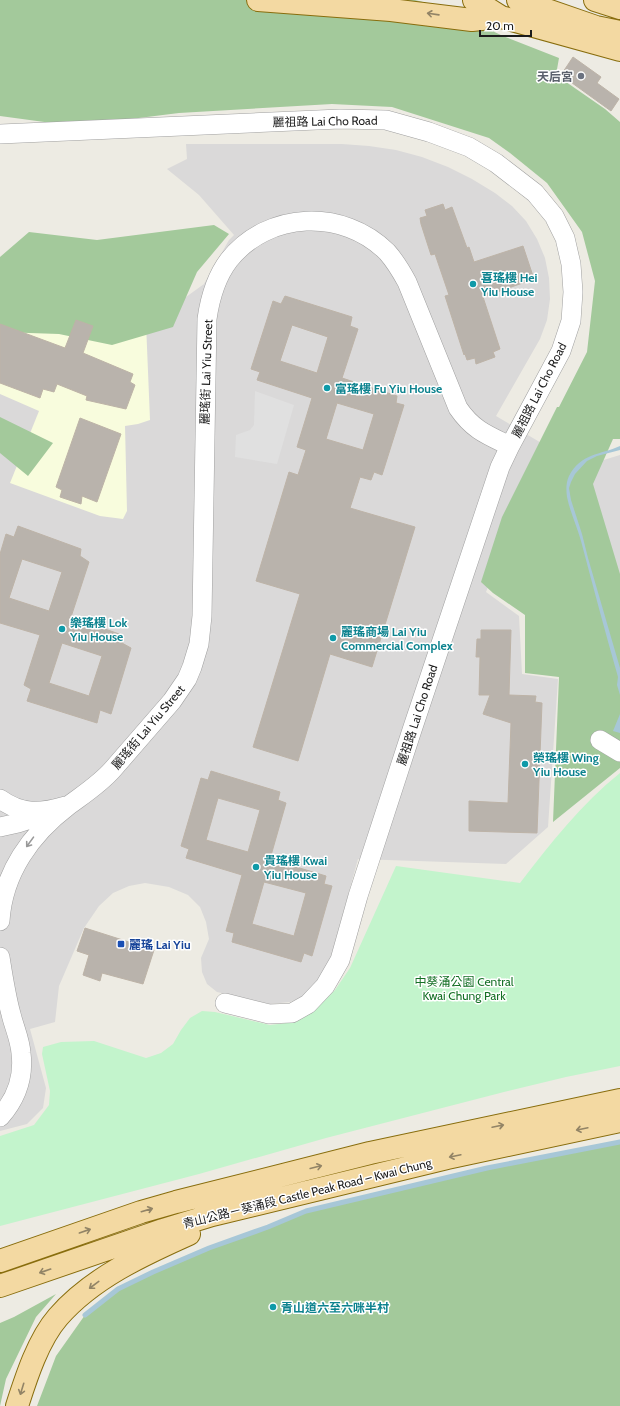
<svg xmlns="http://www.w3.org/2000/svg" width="620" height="1406" viewBox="0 0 620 1406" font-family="Cabin,'Noto Sans TC',sans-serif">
<rect width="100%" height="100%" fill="#edebe3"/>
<path fill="#dad9d9" d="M186 144H342L369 146 396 150 422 157 448 167 472 179 495 193 512 206 526 221 537 239 545 258 549 278 550 299 547 320 540 339 496 416 543 444 486 592 519 616 522 674 558 679 548 827 506 864 358 859 331 957 319 981 304 996 290 1002 270 1004 217 992 207 984 202 972 201 958 209 939 206 922 200 907 188 895 169 887 145 883 129 886 113 893 99 906 84 928 59 986 55 1022 30 1029 46 1088 43 1108 27 1124 0 1131V298L186 297 204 284 229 240 234 235 199 195 167 169 187 159Z
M620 455V648L576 480 597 462Z"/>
<path fill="#f8fcdd" d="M0 318 146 323 150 420 138 424 125 426 127 511 123 519 100 516 10 483 39 411 0 394Z"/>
<path fill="#a3c99b" d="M0 0H415L439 6 503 36 559 58 556 75 605 109 620 122V439H613L593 484 620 574V768L553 822 559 677 525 673V615L493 593 481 582 502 517 557 407H559L587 352 595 281 582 232 547 183 510 153 489 138 392 107 332 104 179 113 74 126 0 116Z
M214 225 229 234 197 272 173 327 112 345 59 334 0 332V257L29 232 97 240Z
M0 417 53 443 28 476 0 453Z
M620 1142V1406H37L56 1356 85 1315 118 1289 153 1272 209 1248 268 1227 306 1211 487 1168Z
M56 1294 36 1317 6 1379 0 1406V1323L14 1317Z"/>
<path fill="#c3f4cc" d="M620 773V1066L566 1077 504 1092 326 1138 199 1174 0 1226V1136L34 1125 49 1105 50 1091 42 1054 43 1047 61 1042 94 1041 146 1058 161 1053 173 1044 181 1030 190 1018 202 1011 215 1012 270 1025 295 1022 315 1010 335 990 350 968 396 866 520 883C551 843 581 804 620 773Z"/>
<path fill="#e0e0e0" d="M255 391 294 405 277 464 235 457 236 435 250 430 254 425Z"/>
<path fill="#a7c7d7" d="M620 446V450L597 456 587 461 575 474 571 482 569 488 571 500 582 534 588 558 620 668V695L617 685 618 677C605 632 593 586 581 541 577 526 570 512 567 497 566 490 566 482 569 476 581 453 600 455 620 446Z
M620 714V733L613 731Z"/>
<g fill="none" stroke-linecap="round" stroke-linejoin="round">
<path stroke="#a7c7d7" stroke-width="5" d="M85 1315 118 1289 153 1272 209 1248 268 1227 306 1211 487 1168 620 1142"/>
</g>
<path fill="#b9b3ac" stroke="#bdb3a7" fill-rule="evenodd" d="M573 57 601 77 597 83 619 99 611 111 561 75Z
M443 204 445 210 452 207 467 248 469 247 474 262 523 246 534 279 483 297 500 349 493 352 495 357 476 364 475 358 467 360 465 354 464 355 445 296 449 295 435 254 431 255 421 224 420 218 427 216 425 210Z
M285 296 352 317 350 326 358 329 342 378 397 396 396 403 404 405 382 475 374 472 371 480 360 477 350 508 415 527 372 667 330 654 298 761 253 747 300 594 256 581 289 472 298 475 306 450 297 447 312 398 257 380 260 372 251 369 273 301 281 304ZM292 325 328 337 317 373 280 361ZM337 403 374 414 363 450 326 439Z
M76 320 93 326 83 353 133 374 130 382 135 385 126 409 86 400 87 396 57 384 54 392 43 389 40 398 0 383V324L65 348Z
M80 418 121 434 97 502 82 496 81 504 60 497 62 490 56 487Z
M18 526 81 549 80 556 89 562 71 617 122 635V643L131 648 111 714 100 710 97 723 27 701 31 689 24 685 40 635 0 623V554L6 534 14 537ZM22 559 62 572 49 611 9 598ZM62 643 102 656 89 696 49 683Z
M481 630H511L509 695 536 696 535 702 542 703 537 833 469 831V801L508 803 511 723 483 714 490 695H479L480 657H476L477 639H481Z
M211 771 280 792 278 800 286 803 270 859 326 876 324 884 332 886 312 956 304 953 301 962 232 942 234 933 226 931 242 875 186 858 189 849 181 846 201 778 208 780ZM218 798 260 810 248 852 206 840ZM264 882 306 893 294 936 252 924Z
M85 928 154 950 143 984 102 973 100 981 83 975 89 955 77 951Z"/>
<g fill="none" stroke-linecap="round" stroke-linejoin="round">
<defs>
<path id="minor" d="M0 134 340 119 386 120 429 132 469 147 496 163 535 193 554 216 565 238 571 264 573 292 571 321 561 351 510 446 500 467 412 730 358 896 340 960 325 986 308 1004 292 1013 269 1014 225 1003
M600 740 620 752
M0 799C22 815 41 813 65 806
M0 827 18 823 43 815
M0 921C3 873 31 834 68 806 84 794 100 784 113 769L172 701 187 679 192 667 199 644 202 616 207 319C210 298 216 277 229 260 268 211 343 208 387 252 395 261 401 271 407 282L458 408C473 430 487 435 510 446
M0 957C3 976 6 996 11 1014 14 1027 20 1039 21 1053 24 1077 16 1099 0 1117"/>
<path id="major" d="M258 0 391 10 472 20 501 17
M474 0 501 17 620 50
M518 0 596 27 620 32
M595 0 620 8
M0 1261 141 1212 176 1202 370 1153 620 1100
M0 1286 163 1230 212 1215 447 1158 620 1121
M17 1406C26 1378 38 1340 58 1317 92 1278 142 1255 189 1234"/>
</defs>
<use href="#minor" stroke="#a0a0a0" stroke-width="20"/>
<use href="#major" stroke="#886d0d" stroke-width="24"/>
<use href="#minor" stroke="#fff" stroke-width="19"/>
<use href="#major" stroke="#f3d9a2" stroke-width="22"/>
</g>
<defs><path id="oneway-shaft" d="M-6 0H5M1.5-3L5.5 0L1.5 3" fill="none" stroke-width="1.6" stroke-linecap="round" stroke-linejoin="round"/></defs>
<g stroke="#928466">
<use href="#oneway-shaft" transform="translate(433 14) rotate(-172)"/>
<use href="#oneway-shaft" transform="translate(498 1126) rotate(-12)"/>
<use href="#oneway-shaft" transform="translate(582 1129) rotate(168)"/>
<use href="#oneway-shaft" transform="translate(455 1156) rotate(168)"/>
<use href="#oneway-shaft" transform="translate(316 1167) rotate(-14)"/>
<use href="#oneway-shaft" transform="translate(147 1210) rotate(-16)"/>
<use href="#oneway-shaft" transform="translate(85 1231) rotate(-19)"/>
<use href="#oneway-shaft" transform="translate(45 1271) rotate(161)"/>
<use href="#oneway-shaft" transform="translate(94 1285) rotate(143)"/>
<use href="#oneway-shaft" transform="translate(22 1389) rotate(107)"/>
</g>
<use stroke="#999" href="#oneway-shaft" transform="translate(30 842) rotate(126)"/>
<circle fill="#6b7280" stroke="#fff" stroke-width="1.5" cx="581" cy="76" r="4"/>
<g fill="#0f9aa8" stroke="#fff" stroke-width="1.5">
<circle cx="473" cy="284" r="4"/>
<circle cx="327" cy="388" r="4"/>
<circle cx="62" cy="629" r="4"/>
<circle cx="333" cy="638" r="4"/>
<circle cx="525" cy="764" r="4"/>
<circle cx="256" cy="867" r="4"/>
<circle cx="273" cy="1307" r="4"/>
</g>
<rect fill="#1a4fb4" stroke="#fff" stroke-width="1.5" x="117" y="940" width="8" height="8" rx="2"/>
<g text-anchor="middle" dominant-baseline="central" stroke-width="3" stroke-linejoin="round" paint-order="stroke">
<g font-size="12" font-weight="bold" fill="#5b616d" stroke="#fff" text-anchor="end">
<text x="573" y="76">天后宮</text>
</g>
<g font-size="12" fill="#1c1c1c" stroke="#fff">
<text transform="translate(325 121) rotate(-1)">麗祖路 Lai Cho Road</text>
<text transform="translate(206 372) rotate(-88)">麗瑤街 Lai Yiu Street</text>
<text transform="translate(539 390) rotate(-63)">麗祖路 Lai Cho Road</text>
<text transform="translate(417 715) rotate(-72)">麗祖路 Lai Cho Road</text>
<text transform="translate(148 727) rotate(-50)">麗瑤街 Lai Yiu Street</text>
<text transform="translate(307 1193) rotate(-14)">青山公路－葵涌段 Castle Peak Road – Kwai Chung</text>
</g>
<g font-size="12" font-weight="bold" fill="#0d838f" stroke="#fff" text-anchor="start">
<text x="481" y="277">喜瑤樓 Hei<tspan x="481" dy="14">Yiu House</tspan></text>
<text x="335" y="388">富瑤樓 Fu Yiu House</text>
<text x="70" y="622">樂瑤樓 Lok<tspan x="70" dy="14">Yiu House</tspan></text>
<text x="341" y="631">麗瑤商場 Lai Yiu<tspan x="341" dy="14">Commercial Complex</tspan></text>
<text x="533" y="757">榮瑤樓 Wing<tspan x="533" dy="14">Yiu House</tspan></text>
<text x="264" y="860">貴瑤樓 Kwai<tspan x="264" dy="14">Yiu House</tspan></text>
<text x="281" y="1307">青山道六至六咪半村</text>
</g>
<g font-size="12" font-weight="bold" fill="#164399" stroke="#fff" text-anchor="start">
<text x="129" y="944">麗瑤 Lai Yiu</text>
</g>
<g font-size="12" fill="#157026" stroke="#fff">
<text x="464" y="981">中葵涌公園 Central<tspan x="464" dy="14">Kwai Chung Park</tspan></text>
</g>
</g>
<path d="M480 30v6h51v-6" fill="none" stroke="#1c1c1c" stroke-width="2"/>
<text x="486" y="30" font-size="12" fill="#1c1c1c" stroke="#ffffff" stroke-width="3" paint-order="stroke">20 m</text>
</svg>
